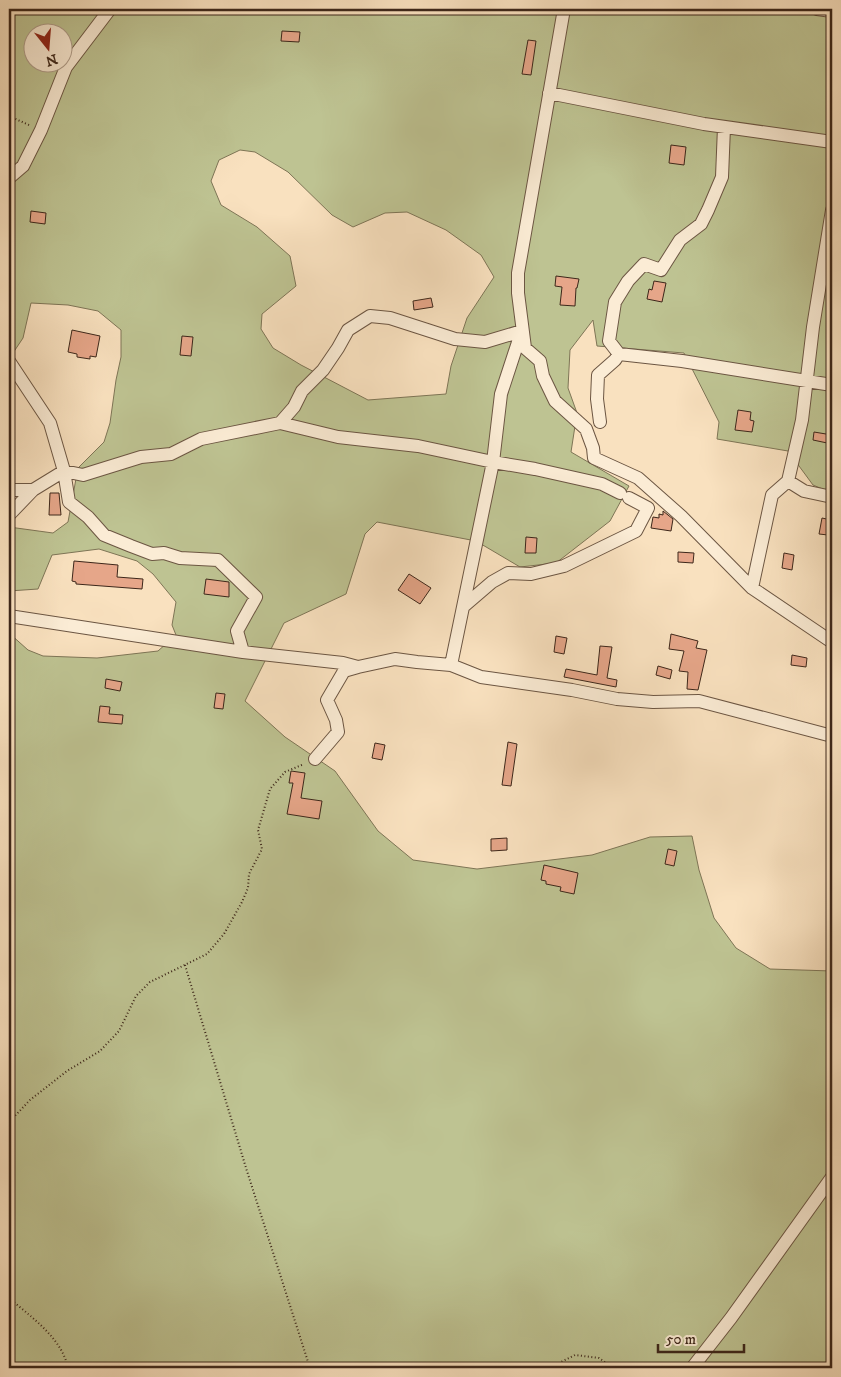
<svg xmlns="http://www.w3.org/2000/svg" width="841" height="1377" viewBox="0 0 841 1377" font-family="'IM FELL DW Pica',serif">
<rect width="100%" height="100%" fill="#f9e1bf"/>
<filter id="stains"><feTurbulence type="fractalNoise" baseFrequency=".004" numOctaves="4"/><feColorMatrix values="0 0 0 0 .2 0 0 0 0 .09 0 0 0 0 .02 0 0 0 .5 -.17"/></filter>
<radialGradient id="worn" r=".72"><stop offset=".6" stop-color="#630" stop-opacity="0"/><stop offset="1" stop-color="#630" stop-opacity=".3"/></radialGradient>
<path fill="#bec392" stroke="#7e7556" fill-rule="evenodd" d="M9 9H832V493L813 485 788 451 717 439 719 422 684 353 597 346 593 320 570 350 568 388 577 413 571 452 629 486 610 521 556 563 520 567 476 541 377 522 365 534 346 594 284 623 245 701 285 737 335 771 378 831 413 860 477 869 592 855 650 837 692 836 699 870 714 918 736 948 770 969 832 971V1368H9V633L28 650 43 656 97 658 158 651 176 635 172 625 176 602 153 574 137 561 99 549 52 555 38 589 9 591V527L53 533 68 522 78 468 104 442 110 423 116 380 121 357V330L98 311 68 305 31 303 23 338 9 359ZM32 32H62V62H32ZM240 150 255 152 288 172 332 215 353 227 385 213 407 212 446 230 481 255 494 277 467 318 451 366 446 394 368 400 301 365 273 348 261 329 262 314 296 286 290 256 257 227 221 205 211 181 219 160Z"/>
<path fill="#e6a689" stroke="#3d271a" d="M282 31 300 32 299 42 281 41Z
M528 40 536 41 531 75 522 74Z
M671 145 686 147 684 165 669 163Z
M31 211 46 213 45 224 30 222Z
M556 276 579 279 577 288H576L575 306 560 305 562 287 555 286Z
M654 281 666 283 662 302 647 299 649 289 652 290Z
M431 298 433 307 414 310 413 301Z
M72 330 100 336 96 357 90 356V359L77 357V354L68 352Z
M182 336 193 337 191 356 180 355Z
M738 410 751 412 750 420 754 421 752 432 735 430Z
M814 432 832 435V444L813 440Z
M50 493H59L61 515H49Z
M663 511 673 519 671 531 651 528 653 517 659 518V514L663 515Z
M822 518 831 520 828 535 819 534Z
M526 537 537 538 536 553H525Z
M678 552 694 553 693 563 678 562Z
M784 553 794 555 792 570 782 568Z
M74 561 118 565 117 577 143 579 142 589 76 584V582L72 581Z
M409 574 431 588 420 604 398 590Z
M206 579 229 582V597L204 594Z
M671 634 698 641 696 648 707 650 698 690 687 689 688 672 679 671 684 651 669 649Z
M556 636 567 638 564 654 554 652Z
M600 646 612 647 607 678 617 680 616 687 564 677 566 669 597 675Z
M792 655 807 658 806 667 791 665Z
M658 666 672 670 670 679 656 675Z
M106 679 122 682 120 691 105 688Z
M216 693 225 694 223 709 214 708Z
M100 706 110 707 109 714 123 715 122 724 98 722Z
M508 742 517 744 511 786 502 785Z
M375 743 385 745 382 760 372 758Z
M291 771 305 773 301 798 322 801 319 819 287 814 293 783H289Z
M507 838V850L491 851V839Z
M668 849 677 851 674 866 665 864Z
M544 865 578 873 574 894 560 891 561 887 546 884V881L541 880Z"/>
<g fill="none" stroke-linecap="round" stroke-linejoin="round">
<defs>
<path id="minor" d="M564 9 518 273V293L525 348 540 361 543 376 555 401 586 429 593 448 594 458 638 478 681 516 752 588 832 642
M817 9 832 11
M549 93 704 124 832 142
M9 178 23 166 41 130 66 67 110 9
M619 354 682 361 832 385
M9 361 50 423 64 471 69 502 88 517 104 535 131 546 152 554 164 553 180 558 218 560 256 597 237 631 243 652
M600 422 597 399 598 375 615 360 619 354 609 341 615 302 628 281 644 264 661 270 680 240 701 224 708 210 722 177 724 127
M280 423 338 437 418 446 493 462 535 469 602 484 620 493
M788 481 804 491 832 497
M9 490H33
M9 515 33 490 64 471 83 475 141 457 171 454 201 439 280 423 294 407 302 391 323 370 338 348 348 330 370 316 390 318 455 339 485 342 522 331
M752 588 772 495 788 481 802 420 813 327 832 210
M464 606 492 582 508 573 531 574 564 566 636 531 648 508 629 498
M9 616 243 652 343 663 358 667 395 659 417 662 451 665 481 677 572 690 617 699 653 702 699 701 832 736
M451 665 493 462 501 394 521 333
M315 759 338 732 336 720 327 700 344 671 358 667
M692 1368 731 1318 832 1177"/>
</defs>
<use href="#minor" stroke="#6c5643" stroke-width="14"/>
<path stroke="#3d271a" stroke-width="2" stroke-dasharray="1 2.5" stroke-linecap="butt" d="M9 116 29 125
M185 965 246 1168 310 1368
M9 1111 13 1118
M9 1128 13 1118 30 1100 67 1071 100 1051 119 1031 136 996 150 982 207 954 224 934 242 902 248 888 249 874 262 849 258 830 270 789 285 772 304 764
M9 1298C31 1317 62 1338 68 1368
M549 1368 575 1355 599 1358 613 1368"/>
<use href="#minor" stroke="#fbecd5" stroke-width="12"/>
</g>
<rect width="841" height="1377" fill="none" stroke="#f9e1bf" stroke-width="30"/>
<rect x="10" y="10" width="821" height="1357" fill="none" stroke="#3d271a" stroke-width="2.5"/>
<rect x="15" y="15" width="811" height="1347" fill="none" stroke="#3d271a"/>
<g transform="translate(48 48) rotate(163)"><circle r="24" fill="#fbecd5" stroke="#af9d8a"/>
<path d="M0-4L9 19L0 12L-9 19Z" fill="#8f2418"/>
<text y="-8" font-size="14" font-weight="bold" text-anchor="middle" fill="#3d271a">N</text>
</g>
<path d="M658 1344v8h86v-8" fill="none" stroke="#3d271a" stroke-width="2.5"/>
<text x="666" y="1344" font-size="15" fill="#3d271a" stroke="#fbecd5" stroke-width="4" paint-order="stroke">50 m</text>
<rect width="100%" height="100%" filter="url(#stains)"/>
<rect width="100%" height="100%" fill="url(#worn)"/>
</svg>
